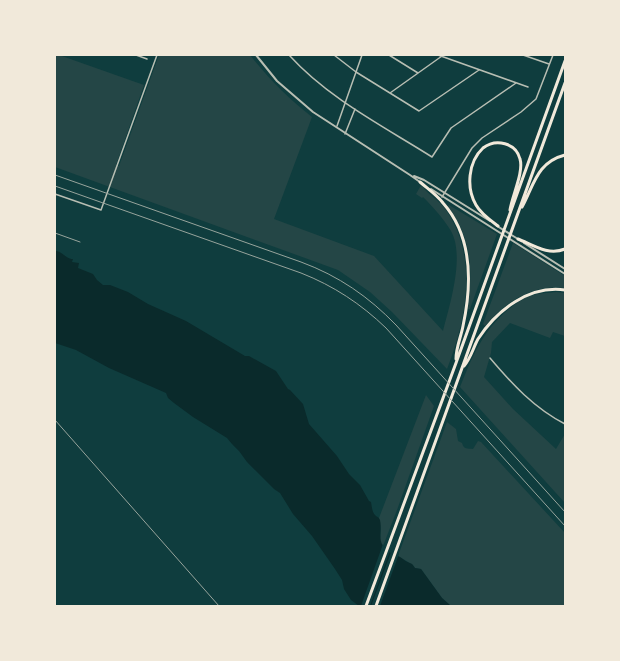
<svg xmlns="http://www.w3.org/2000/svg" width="620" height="661" viewBox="0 0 620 661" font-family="'Fira Sans',sans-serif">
<rect width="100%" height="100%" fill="#0f3d3e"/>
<path fill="#244646" d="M55 55H59L144 85 116 165 119 166 159 55H250C268 78 289 99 312 117L274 219 374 256 443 331C450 304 465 256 451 231 443 218 434 208 423 197L422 198 416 194 420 187 421 186 424 188C427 193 435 198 440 203 444 207 449 214 452 220 477 265 465 324 447 369L392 312 370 292 338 270 55 167Z
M449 205 497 234 470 309H468C472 268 473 241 448 206Z
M513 243 565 276V288C532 284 505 302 485 326L483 324Z
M557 292 565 293V336L553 332 550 338 510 323 492 342 491 353 484 377 513 409 556 449 565 434V503L460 387C472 357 483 330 509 309 515 304 522 299 530 296 538 293 548 293 557 292Z
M426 395 434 406 397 510 383 546 380 541 381 529 379 518Z
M447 422 456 429 458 441 462 443C464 450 467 448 473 449L478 441 481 442 565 533V606H451L442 598 421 569 415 568 413 565 398 556Z"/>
<path fill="#0a2a2b" d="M55 251C63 251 65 259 73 259L72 262 79 263 78 268 93 274 97 280 103 285H110L128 292 148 304 186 321 245 356H249L276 371 288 389 290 390 303 404 309 424 337 456 349 474 360 485 369 501 371 502C372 507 372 512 375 515 378 518 378 516 380 520 382 528 378 539 383 546L382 548C388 552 394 554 400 557 404 560 407 562 412 564L415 568 421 569 442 598 451 606H359L351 600 344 589 342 580 335 569 312 536 293 514 280 493 274 489 247 462 239 451 232 444 227 438 193 417 174 403 168 398 166 393 109 368 76 350 55 343Z"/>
<path fill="#0f3d3e" d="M383 544 385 548 390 551 370 606H361Z
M391 552 399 554 380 606H371Z"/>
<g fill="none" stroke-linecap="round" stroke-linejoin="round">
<path stroke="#b8beb3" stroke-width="1.5" d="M136 55 147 59
M289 55C329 99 383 126 432 157L451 128 516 83
M334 55 356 72 419 111 479 70
M389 55 418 73
M438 55 528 87
M523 55 549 64
M390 93 442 56
M337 126 362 55
M345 134 355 109
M55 194 101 210 157 55
M442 197 472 148 482 138 521 112 536 99 553 55
M490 358C512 384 534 408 565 424"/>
<path stroke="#b8beb3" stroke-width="2" d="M256 55 277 81 313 112 410 175 420 182
M414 176 424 180 490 221
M431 189 565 274
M497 226 518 239
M524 243 565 269"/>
<path stroke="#f1e9da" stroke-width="3" d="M420 182C428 189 437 195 443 203 473 237 472 284 463 326 461 337 456 347 456 359
M522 207C534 185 537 162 565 155
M498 226C490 220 481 214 476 205 466 188 468 162 483 148 496 138 516 143 520 159 524 172 512 196 510 210
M518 239C533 245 548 256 565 249
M464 366C471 358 473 348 478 339 497 310 529 285 565 290
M366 606 456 363 565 61
M376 606 565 83"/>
<path stroke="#97a49c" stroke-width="1" d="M55 175 301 262C339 276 369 297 396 325L565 512
M55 186 301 273C334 286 361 304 386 328L565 526
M55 233 80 242
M55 420 219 606"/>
</g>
<rect width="620" height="661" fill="none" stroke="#f1e9da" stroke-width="112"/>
</svg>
